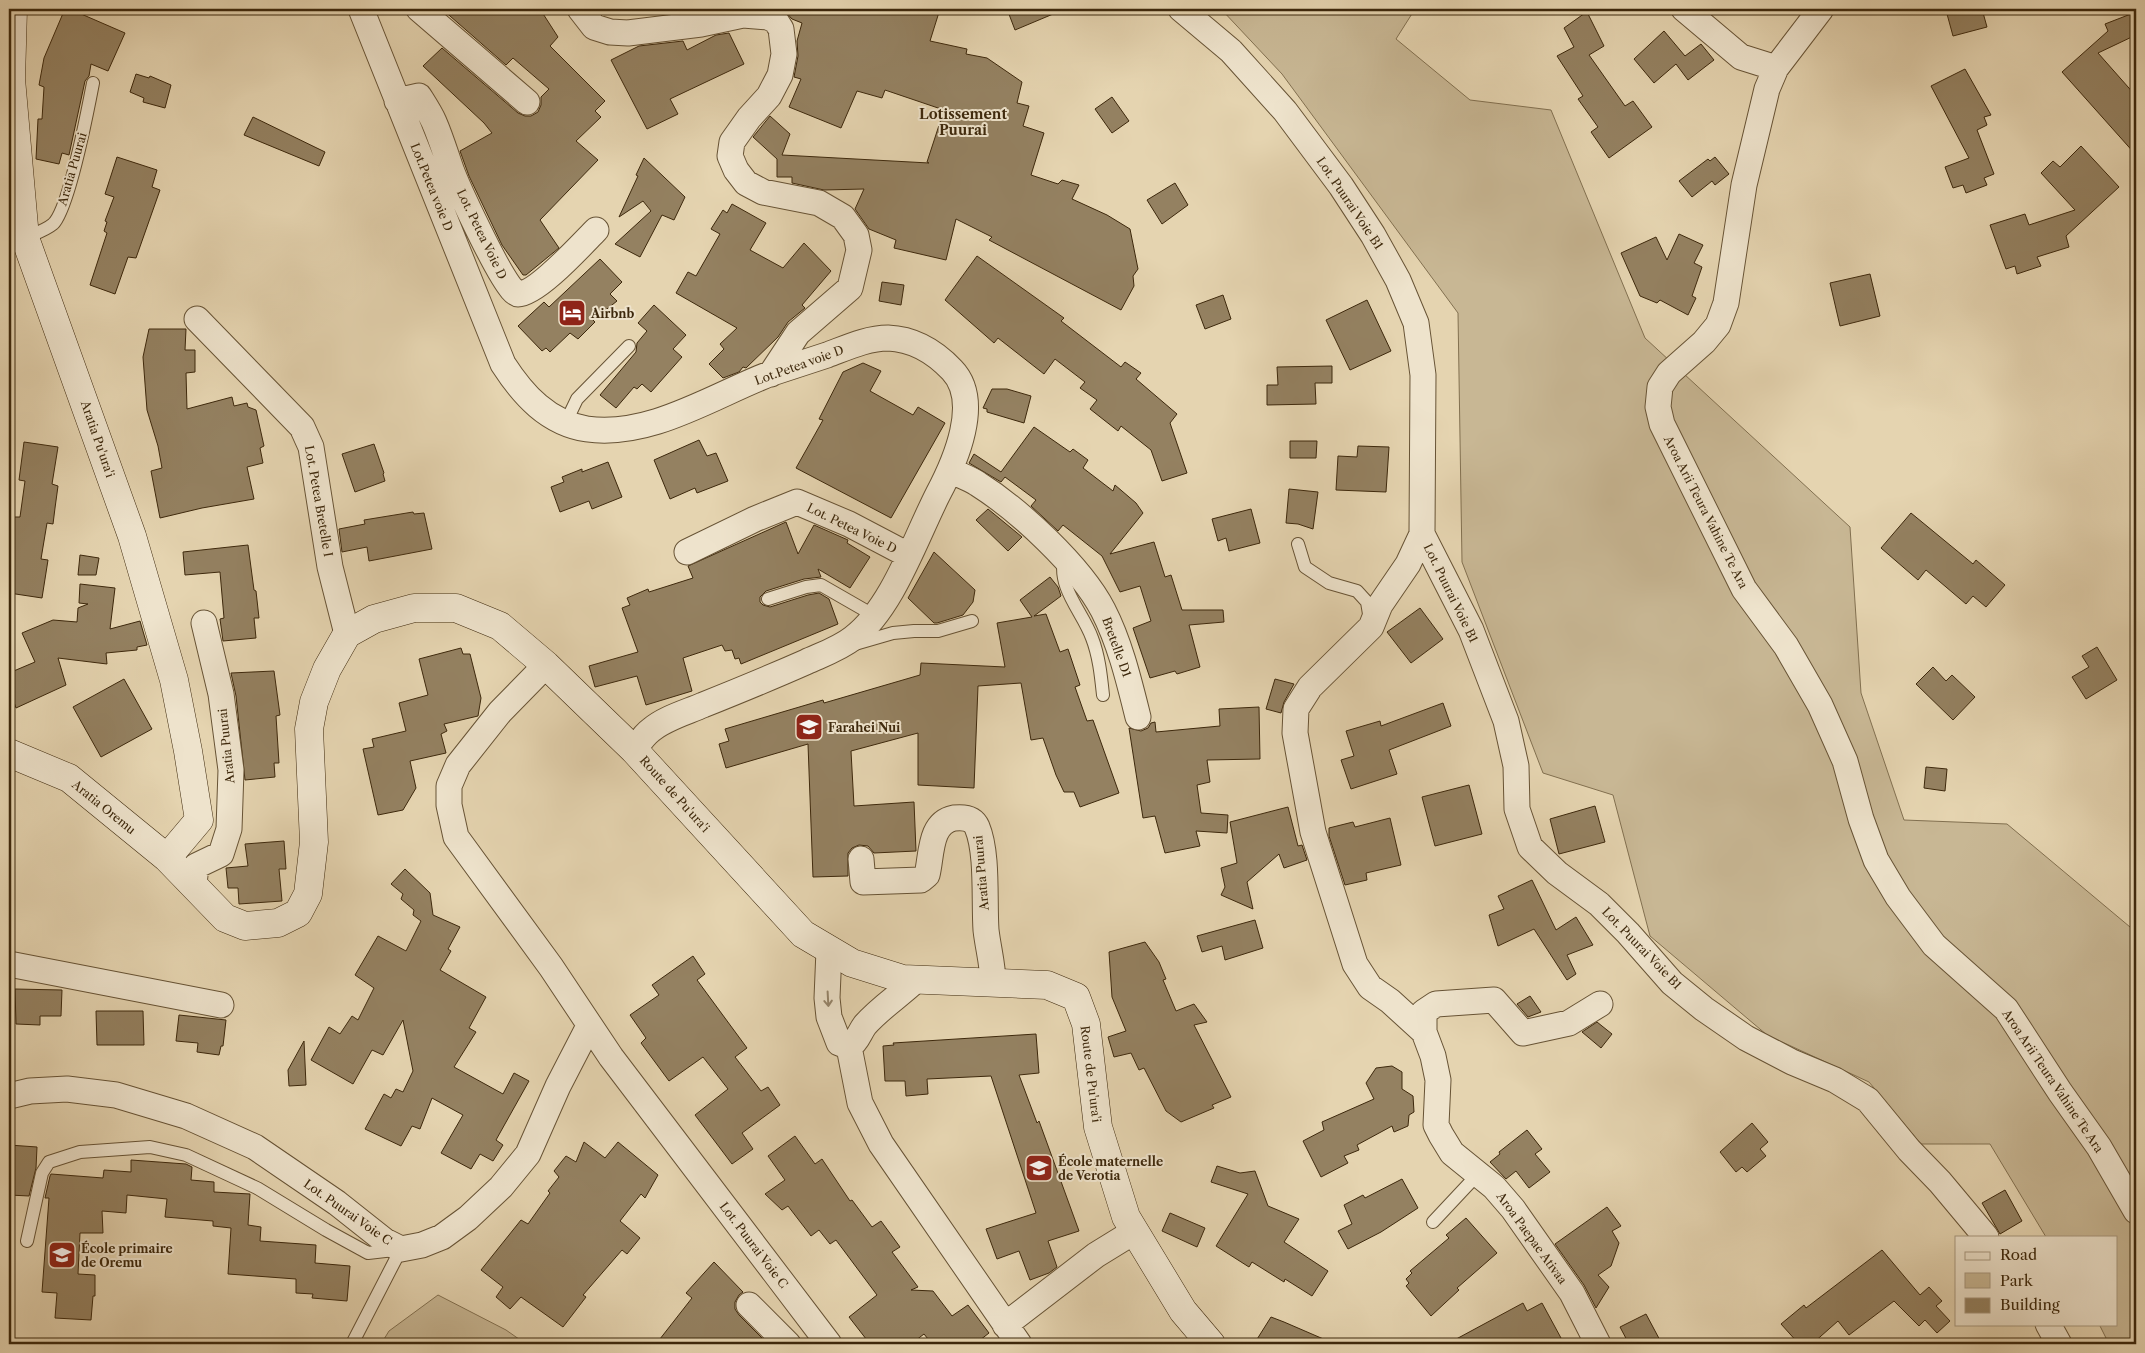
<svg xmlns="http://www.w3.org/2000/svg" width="2145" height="1353" viewBox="0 0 2145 1353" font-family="'Libre Caslon Text',serif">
<rect width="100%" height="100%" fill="#e5d4b0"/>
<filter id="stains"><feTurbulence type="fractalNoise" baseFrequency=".004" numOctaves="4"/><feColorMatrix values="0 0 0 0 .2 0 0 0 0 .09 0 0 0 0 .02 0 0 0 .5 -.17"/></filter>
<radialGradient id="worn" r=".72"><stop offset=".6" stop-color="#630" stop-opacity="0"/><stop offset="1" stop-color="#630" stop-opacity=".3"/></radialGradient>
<path fill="#c8b794" stroke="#827050" d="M1221 9H1415L1396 39 1470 100 1551 110 1645 338 1850 527 1861 693 1904 820 2007 824 2136 932V1344H2109L2099 1324H2116V1237H2046L1990 1144H1921L1869 1082 1767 1035 1650 936 1613 795 1543 773 1462 562 1458 313 1282 74Z
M438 1295 506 1330 526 1344H381L389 1331Z"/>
<path fill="#948161" stroke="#3d280c" d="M442 9H540L558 37 550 46 605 101 595 111 601 117 576 141 598 160 540 220 559 248 526 275H523L502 245 469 176 460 151 492 133 484 123 423 66 442 48 518 113 525 116H531L538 112 541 105V97L549 89 513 58 506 65Z
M783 9H940L930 41 967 49 966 54 987 58 1022 82 1017 103 1029 106 1023 126 1044 133 1031 175 1058 184 1062 180 1079 185 1072 199 1107 215 1130 229 1138 269 1133 276 1134 286 1121 310 989 240 992 237 956 219 946 260 894 248 896 240 869 229 855 209 864 189 824 190 792 183V177H777V159L753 137 770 116 790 134 782 155 929 163 927 162 944 110 885 90 882 98 857 91 841 128 789 107 801 79 794 77 798 56 797 41 802 23 792 19Z
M1007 9H1065L1015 30Z
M1966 9H1982L1987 27 1953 36 1947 14Z
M72 10 125 33 108 71 91 64 89 76 85 81 69 155 62 153 59 164 36 159 38 119H42L44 87 39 85 44 58 64 11 70 13Z
M2136 12V35L2098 53 2136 96V155L2062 72 2108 31 2105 24Z
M1585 13 1588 14 1604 46 1589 55 1625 106 1633 101 1652 127 1609 158 1591 132 1598 127 1578 99 1583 96 1557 56 1574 47 1564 28Z
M1664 31 1685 56 1701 44 1714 60 1688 80 1676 64 1654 83 1634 59Z
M729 33 744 64 670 99 678 114 647 129 611 60 639 46 683 41 687 50 716 35Z
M1965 69 1991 115 1984 117 1987 125 1977 130 1994 174 1984 178 1987 185 1966 193 1963 185 1953 188 1945 167 1969 158 1931 86Z
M136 74 149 78 150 76 171 85 165 108 143 102 144 98 130 92Z
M1112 97 1129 121 1112 133 1095 109Z
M253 117 325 152 319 166 244 135Z
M2081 146 2119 187 2066 236 2069 247 2037 257 2041 266 2017 274 2015 266 2006 269 1990 225 2025 214 2029 225 2075 210 2041 173 2053 161 2060 167Z
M117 157 157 170 152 187 160 190 136 258 128 257 115 294 90 285 107 233 104 231 107 222 105 221 114 197 105 194Z
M1715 157 1729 174 1715 185 1712 181 1692 197 1679 181 1708 159 1710 161Z
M644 158 685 197 674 220 662 215 640 257 615 244 651 211 643 201 619 217 638 176 636 175Z
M1175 183 1188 205 1162 224 1147 200Z
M732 204 766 223 750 250 783 268 804 243 831 271 802 305 805 308 788 322 778 337 746 368 743 367 739 372 723 378 709 364 724 349 720 344 737 328 676 293 688 272 696 276 720 234 711 229 723 210 727 213Z
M1679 234 1703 245 1694 263 1702 267 1692 296 1696 298 1688 315 1660 300 1657 303 1640 296 1621 253 1656 237 1667 260Z
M977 256 1064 318 1061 321 1121 367 1125 362 1141 373 1136 379 1177 414 1170 423 1187 473 1162 481 1151 450 1121 426 1118 431 1090 409 1097 400 1080 388 1085 382 1055 359 1044 374 998 338 994 343 945 300Z
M600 259 622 282 610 294 617 301 593 320 595 322 578 339 570 333 550 352 546 348 542 351 518 326 544 302 549 307Z
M1870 274 1880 316 1840 326 1830 283Z
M882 282 904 285 901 305 879 301Z
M1223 295 1231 319 1205 329 1196 305Z
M1367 300 1391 351 1350 370 1326 320Z
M654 305 686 335 673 349 682 357 651 392 642 384 637 389 634 387 616 408 600 395 636 352 637 343 647 331 638 323Z
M149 329H186L185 350H195V372L186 373 187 409 232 397 234 406 247 403 248 407 256 410 264 446 260 448 263 463 247 467 254 499 202 508 160 518 151 471 162 468 158 446 147 410 143 357Z
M863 363 881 371 870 391 913 415 918 407 945 423 891 518 796 468 823 420 819 419 843 372Z
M1332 366V383H1315L1316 404 1267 405V385H1278L1277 367Z
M992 389H1007L1031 396 1024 423 987 412V409L983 408Z
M1034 427 1070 452 1073 449 1088 460 1083 468 1113 491 1115 485 1136 503 1143 513 1110 554 1154 542 1165 577 1171 575 1182 610H1223L1224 622 1189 625 1200 667 1177 674 1175 671 1150 678 1133 628 1151 621 1140 586 1120 592 1102 556 1063 525 1058 531 1031 506 1036 500 1005 477 1001 482 969 463 974 454 1001 472Z
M699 440 707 456 716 453 728 481 697 493 695 488 670 499 654 460Z
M1290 441H1317L1316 458H1290Z
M24 442 58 447 52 484 58 486 55 508 53 524 47 523 41 559 48 560 42 598 9 593 13 556 9 555V546L13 517H20L25 481 19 480Z
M374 444 384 473 383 474 385 481 355 492 342 454Z
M1358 446 1389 447 1386 492 1336 490 1338 456 1357 457Z
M608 462 622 497 592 509 589 501 560 512 551 487 564 482 562 477 582 469V472Z
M1289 489 1318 492 1313 529 1298 524 1286 523Z
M988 509 1022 537 1008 551 976 520Z
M1251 509 1260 543 1229 551 1226 538 1218 541 1212 519Z
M413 512 414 514 424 513 432 549 369 561 367 547 342 552 339 529 365 524 364 520Z
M1911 513 1973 564 1976 560 2005 585 1986 607 1973 596 1966 604 1926 570 1918 580 1881 548Z
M786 522 798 554 814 525 848 540 847 543 870 557 850 588 818 569 821 577 804 579 766 591 760 597V602L763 605 770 607 808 595 819 593 829 599 838 624 741 664 739 658 735 659 732 650 725 651 722 645 683 658 692 691 646 705 637 676 595 687 589 666 638 652 622 608 630 605 627 598 648 589 649 592 693 578 688 566Z
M248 545 254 590 256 591 259 618H254L256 638 223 641 220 619 224 618 220 572 185 575 183 552Z
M934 552 975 590 973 602 963 615 937 623H934L908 598Z
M80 555 99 558 96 575H78Z
M1050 577 1058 587 1061 596 1034 616 1046 614 1060 652 1068 649 1080 685 1075 687 1087 721 1093 720 1119 793 1080 807 1074 792H1064L1056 775 1043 738 1031 740 1021 683 978 686 974 788 918 785V733L851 751 854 806 914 802 916 851 874 853 868 846 859 845 852 848 848 853V876L813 877 808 744 726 768 719 744 729 741 725 729 823 700 824 703 920 675 921 663 1005 667 997 623 1032 617 1020 600Z
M80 584 115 588 110 629 140 621 147 645 137 647V650L106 653 107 664 58 658 66 685 16 708 14 702 9 704V673L35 662 22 633 53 620 77 622 78 608 88 604 79 603Z
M1420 608 1443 639 1411 663 1387 632Z
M2097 647 2117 680 2086 699 2072 677 2089 667 2082 656Z
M461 648 463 654H470L481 698 478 716 444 724 447 731 441 734 446 753 410 761 416 788 403 810 378 815 363 749 374 747 372 739 406 731 399 703 428 695 419 659Z
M1933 667 1946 681 1952 675 1975 697 1953 720 1916 684Z
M274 671 280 715 276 716 279 763H274L275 777 245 780 236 696 231 673Z
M124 679 152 729 101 757 73 707Z
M1275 679 1294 684 1284 702 1281 713 1266 709Z
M1443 703 1451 726 1389 750 1397 774 1351 789 1341 760 1354 756 1346 731 1380 721 1381 726Z
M1259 707 1260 759 1207 760 1210 782 1197 785 1201 813 1228 815 1227 833 1196 831 1200 846 1165 853 1155 816 1143 818 1129 728 1141 731 1148 728 1151 723 1155 722 1156 732 1220 726 1219 709Z
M1926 767 1947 769 1945 791 1924 788Z
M1469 785 1482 834 1435 846 1422 797Z
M1595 806 1605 842 1559 854 1550 819Z
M1288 807 1298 846 1302 845 1307 860 1284 868 1279 854 1247 882 1253 909 1221 895 1225 887 1221 868 1237 863 1230 822Z
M1390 818 1401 865 1366 873 1367 880 1345 885 1329 836V828L1353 822 1355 827Z
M284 841 286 869H279L282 901 239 904 238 888H228L226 868 248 866 245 844Z
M405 869 430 893 433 915 460 927 448 949 451 951 440 970 486 997 469 1028 476 1032 454 1067 503 1094 514 1073 529 1081 496 1140 503 1145 493 1161 480 1154 471 1169 441 1153 463 1115 432 1098 420 1129 412 1126 401 1146 365 1129 384 1094 391 1098 396 1089 403 1092 413 1071 403 1020 383 1055 372 1050 353 1084 311 1060 329 1027 340 1034 352 1016 358 1020 374 988 355 975 378 936 406 951 421 921 413 915 414 910 401 899 403 894 391 884Z
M1532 880 1556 930 1576 917 1593 945 1567 955 1576 974 1567 980 1534 929 1498 946 1489 915 1504 909 1498 896Z
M1255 920 1263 948 1225 960 1222 946 1202 952 1197 936Z
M1145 942 1159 962 1166 979 1163 980 1176 1011 1194 1004 1207 1022 1194 1025 1231 1097 1212 1105 1214 1108 1181 1122 1166 1111 1144 1068 1139 1070 1131 1053 1114 1057 1108 1037 1126 1031 1112 997 1109 952Z
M693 956 705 974 697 980 747 1048 735 1057 761 1091 768 1087 780 1105 742 1133 753 1149 732 1164 695 1115 728 1089 703 1057 669 1081 641 1043 646 1038 630 1015 659 995 652 985Z
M15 989 62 990 61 1016H40V1025L16 1024Z
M1530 996 1541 1012 1528 1017 1517 1004Z
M96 1011H143L144 1045H97Z
M179 1015 226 1020 223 1046H221L219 1055 197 1052 198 1043 176 1041Z
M1597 1022 1612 1034 1601 1048 1582 1032Z
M1036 1034 1039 1073 1019 1075 1037 1123 1039 1121 1079 1231 1048 1241 1057 1267 1049 1273 1030 1280 1019 1251 997 1259 986 1229 1036 1213 991 1076 927 1079 928 1094 906 1096 905 1081H885L883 1046 894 1045 893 1043Z
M304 1041 306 1085 289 1086 288 1070Z
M1392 1066 1402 1072V1089L1413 1096 1414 1112 1409 1115 1408 1126 1394 1132 1392 1126 1357 1145 1359 1150 1344 1156 1348 1163 1321 1177 1303 1141 1324 1130 1322 1122 1374 1099 1366 1083 1376 1068Z
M1752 1123 1768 1142 1760 1149 1766 1156 1747 1172 1742 1167 1736 1172 1720 1152Z
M1527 1130 1542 1149 1535 1154 1550 1172 1529 1188 1516 1171 1506 1179 1490 1162 1500 1154 1499 1152Z
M795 1136 815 1164 822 1159 850 1201 852 1200 872 1227 881 1221 900 1247 892 1252 918 1287 911 1290 933 1291 952 1316 968 1305 989 1333 975 1344H932L924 1334 911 1344H870L849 1317 877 1295 836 1240 830 1244 819 1230 811 1236 788 1206 782 1210 765 1194 785 1180 768 1156Z
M584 1142 605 1158 618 1142 658 1175 645 1198 641 1194 620 1221 640 1238 627 1254 622 1250 583 1295 586 1297 563 1327 521 1297 510 1309 496 1297 503 1287 481 1270 521 1220 528 1224 550 1193 548 1191 559 1177 554 1171 566 1156 576 1162Z
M9 1145 37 1147 36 1168 29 1196 9 1195Z
M131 1160 186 1164 192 1167 191 1180 214 1182V1192L250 1194 248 1225 261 1227 260 1241 316 1245 315 1263 350 1266 347 1301 312 1298 313 1294 296 1293V1279L228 1274 231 1228 213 1226V1221L165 1217 167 1199 127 1195 126 1213 102 1211 103 1233H80L78 1274 95 1275V1296H93L91 1320 55 1318 57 1293 42 1292 49 1198H45L50 1176 51 1174 103 1178 104 1170 131 1172Z
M1217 1166 1240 1173 1255 1171 1268 1206 1299 1219 1284 1242 1328 1271 1312 1296 1285 1279 1284 1282 1252 1262 1249 1267 1216 1246 1248 1194 1211 1182Z
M1402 1179 1418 1208 1381 1232 1348 1249 1338 1231 1352 1224 1344 1205 1363 1195 1365 1198Z
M2005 1190 2022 1221 2000 1234 1982 1203Z
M1607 1207 1621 1226 1612 1231 1619 1243 1611 1266 1598 1275 1609 1287 1596 1308 1584 1285 1555 1244Z
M1170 1213 1205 1228 1197 1247 1162 1231Z
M1466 1218 1497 1253 1457 1288 1459 1290 1431 1316 1406 1286 1409 1283 1406 1279 1412 1273 1410 1271 1449 1238 1446 1235Z
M1882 1250 1920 1295 1929 1287 1942 1301 1936 1306 1950 1321 1937 1333 1925 1320 1919 1326 1894 1301 1849 1335 1838 1321 1812 1344H1799L1781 1324 1804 1305 1806 1308Z
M714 1262 743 1292 739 1295 735 1302V1309L739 1315 768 1344H656L692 1298 686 1293Z
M1523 1303 1527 1311 1542 1303 1561 1338 1549 1344H1447Z
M1646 1314 1662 1344H1629L1620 1327Z
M1271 1317 1284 1322 1335 1344H1254Z"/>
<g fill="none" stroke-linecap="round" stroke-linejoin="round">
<defs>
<path id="lane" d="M25 238C34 234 46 230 53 224 69 209 88 109 93 83
M565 424 577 399 629 346
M1298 544 1305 567 1329 583 1357 591 1367 602 1370 620
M1064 559C1058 589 1082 611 1092 638 1099 656 1101 676 1103 695
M768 599 806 587 821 585 875 616
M855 644 893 633 914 631H938L972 621
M1433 1222 1478 1174
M27 1241 42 1173 49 1162 80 1152 150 1147 186 1155 257 1188 326 1230 368 1253 394 1250
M352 1344 401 1249"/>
<path id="street" d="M361 9 503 364C523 395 548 423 587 429 651 438 714 395 772 373 790 367 809 361 827 355 846 348 867 338 888 338 914 339 934 351 952 370 982 401 955 462 938 494 916 537 892 609 853 638 839 649 821 655 806 662 772 677 738 691 703 705 687 712 665 718 651 730 644 735 639 743 634 750
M419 9 527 102
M580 9 594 27 610 32 628 33 701 24 743 15 768 17 776 21 781 29 784 54 780 75 769 96 749 118 732 142 730 156 736 170 746 183 763 192 819 203 843 217 856 235 859 250 850 288 798 333 771 374
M1181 9 1231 51 1285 111 1341 186 1373 235 1398 280 1416 323 1423 375 1422 534 1471 630 1506 721 1516 766 1517 809 1530 847 1557 873 1599 904 1628 933 1672 983 1704 1009 1746 1038 1792 1062 1835 1080 1868 1100 1909 1150 1940 1182 1986 1237
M1684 9 1741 57 1776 68
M1821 9 1776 68 1767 89 1744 185 1726 303 1718 325 1704 342 1669 373 1660 387 1658 407 1662 424 1744 589 1786 646 1820 705 1845 761 1861 819 1876 860 1898 897 1934 945 2006 1009 2060 1092 2099 1147 2136 1211
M397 101 419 96C424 104 430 113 434 122 441 138 446 155 452 172 458 187 506 294 518 294 537 294 582 244 596 230
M197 319 302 427 311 447 330 567 347 634
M950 470C959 475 969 478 978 484 1019 510 1080 566 1103 610 1120 643 1129 681 1138 717
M1422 534 1408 564 1380 605 1371 627 1310 687 1296 709 1295 733 1313 832 1355 964 1370 987 1390 1001 1424 1032V1012L1436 1004 1494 1000 1523 1033 1569 1023 1600 1004
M687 552 755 519 797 502 849 524 908 555
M546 665 500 712 458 765 449 786V805L456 837 551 967 611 1057 829 1344
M861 859 863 882 921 880 927 875C932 855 929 823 954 818 963 817 973 818 977 827 988 853 984 901 986 930 988 948 993 965 993 983
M194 884 196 866 221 854 229 829 231 770 221 694 204 623
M829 950 827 998 829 1017 839 1043 849 1047
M9 964 221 1005
M1424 1032 1433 1056 1438 1080 1436 1125 1441 1135 1452 1153 1494 1187 1513 1209 1572 1293 1598 1344
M849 1047 860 1103 881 1144 1019 1344
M849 1047C858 1041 859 1033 865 1025 881 1007 899 996 916 980
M9 1096 30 1091 67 1089 116 1095 186 1116 255 1147 337 1203 385 1241 401 1249 422 1245 442 1237 468 1218 501 1187 528 1154 558 1086 589 1026
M749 1305 788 1344
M2048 1324 2059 1344
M1005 1325 1096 1255 1135 1231"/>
<path id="secondary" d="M13 9 11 79 25 238 132 536 174 680 188 751 199 820 167 858
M9 753 69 778 167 858 225 918 245 926 278 923 298 913 308 894 314 842 309 729 314 702 327 669 347 634 374 619 414 608H456L500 626 546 665 634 750 803 934 852 963 903 979 1047 985 1076 997 1086 1024 1098 1127 1126 1217 1183 1311 1211 1344"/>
</defs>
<use href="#lane" stroke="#675335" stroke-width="14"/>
<use href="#street" stroke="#675335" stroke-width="27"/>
<use href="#secondary" stroke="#3d280c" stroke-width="29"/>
<use href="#lane" stroke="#eee3cc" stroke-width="12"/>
<use href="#street" stroke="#eee3cc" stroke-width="25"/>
<use href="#secondary" stroke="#eee3cc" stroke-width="28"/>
</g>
<defs><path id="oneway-shaft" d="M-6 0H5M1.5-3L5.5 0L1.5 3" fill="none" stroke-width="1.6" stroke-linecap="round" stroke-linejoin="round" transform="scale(1.25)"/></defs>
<use stroke="#96866c" href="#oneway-shaft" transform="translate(828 999) rotate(87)"/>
<defs>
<symbol id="hotel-square" viewBox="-11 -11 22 22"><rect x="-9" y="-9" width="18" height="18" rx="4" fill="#8f2418" stroke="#eee3cc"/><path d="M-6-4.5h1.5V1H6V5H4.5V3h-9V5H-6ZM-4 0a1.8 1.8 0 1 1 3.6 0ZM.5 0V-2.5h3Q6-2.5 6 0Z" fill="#fff"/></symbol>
<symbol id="school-square" viewBox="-11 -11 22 22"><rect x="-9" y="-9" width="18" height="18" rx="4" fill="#8f2418" stroke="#eee3cc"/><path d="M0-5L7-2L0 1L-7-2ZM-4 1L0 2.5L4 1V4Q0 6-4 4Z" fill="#fff"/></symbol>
</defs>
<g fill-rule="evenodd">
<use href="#hotel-square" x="556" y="297" width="32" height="32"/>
<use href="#school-square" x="793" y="711" width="32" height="32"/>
<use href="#school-square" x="1023" y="1152" width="32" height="32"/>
<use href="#school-square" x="46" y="1239" width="32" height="32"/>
</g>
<g text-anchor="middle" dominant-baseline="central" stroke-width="4" stroke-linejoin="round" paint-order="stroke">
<g font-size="12" fill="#3d280c" stroke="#eee3cc">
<text transform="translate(72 169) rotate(-74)">Aratia Puurai</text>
<text transform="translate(432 187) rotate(68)">Lot.Petea voie D</text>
<text transform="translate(1350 203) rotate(56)">Lot. Puurai Voie B1</text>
<text transform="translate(482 234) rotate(64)">Lot. Petea Voie D</text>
<text transform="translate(799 365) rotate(-20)">Lot.Petea voie D</text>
<text transform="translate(98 439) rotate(71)">Aratia Pu'ura'i</text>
<text transform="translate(319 501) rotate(80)">Lot. Petea Bretelle I</text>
<text transform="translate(1706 512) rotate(63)">Aroa Arii Teura Vahine Te Ara</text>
<text transform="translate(852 528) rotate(26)">Lot. Petea Voie D</text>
<text transform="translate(1451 593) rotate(64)">Lot. Puurai Voie B1</text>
<text transform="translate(1117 647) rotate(70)">Bretelle D1</text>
<text transform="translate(226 746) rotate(-96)">Aratia Puurai</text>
<text transform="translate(675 794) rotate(48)">Route de Pu'ura'i</text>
<text transform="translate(104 807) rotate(39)">Aratia Oremu</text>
<text transform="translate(981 873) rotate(-95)">Aratia Puurai</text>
<text transform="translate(1642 948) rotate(46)">Lot. Puurai Voie B1</text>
<text transform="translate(1091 1074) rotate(83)">Route de Pu'ura'i</text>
<text transform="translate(2053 1081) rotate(56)">Aroa Arii Teura Vahine Te Ara</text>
<text transform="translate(348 1212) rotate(35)">Lot. Puurai Voie C</text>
<text transform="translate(1532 1238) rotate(54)">Aroa Paepae Ativaa</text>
<text transform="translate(754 1245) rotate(53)">Lot. Puurai Voie C</text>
</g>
<g font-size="12" font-weight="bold" fill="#3d280c" stroke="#eee3cc" text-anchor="start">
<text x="591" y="313">Airbnb</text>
<text x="828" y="727">Farahei Nui</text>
<text x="1058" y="1161">École maternelle<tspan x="1058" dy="14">de Verotia</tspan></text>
<text x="81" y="1248">École primaire<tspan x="81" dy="14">de Oremu</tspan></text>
</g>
<g font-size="14" font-weight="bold" fill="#3d280c" stroke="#eee3cc">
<text x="963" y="114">Lotissement<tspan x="963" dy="16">Puurai</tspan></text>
</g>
</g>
<rect width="2145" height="1353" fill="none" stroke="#e5d4b0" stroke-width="30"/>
<rect x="10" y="10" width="2125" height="1333" fill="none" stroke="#3d280c" stroke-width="2.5"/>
<rect x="15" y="15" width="2115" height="1323" fill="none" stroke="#3d280c"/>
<rect x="1955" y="1236" width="162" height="90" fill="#eee3cc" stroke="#a7987f"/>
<rect x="1965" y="1252" width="25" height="8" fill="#eee3cc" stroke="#a7987f"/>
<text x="2000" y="1260" font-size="15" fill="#3d280c">Road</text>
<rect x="1965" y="1273" width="25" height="15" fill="#c8b794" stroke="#a7987f"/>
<text x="2000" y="1286" font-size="15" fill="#3d280c">Park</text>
<rect x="1965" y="1298" width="25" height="15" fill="#948161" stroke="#a7987f"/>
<text x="2000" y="1310" font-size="15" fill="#3d280c">Building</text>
<rect width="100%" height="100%" filter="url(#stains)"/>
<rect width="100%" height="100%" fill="url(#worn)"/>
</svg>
